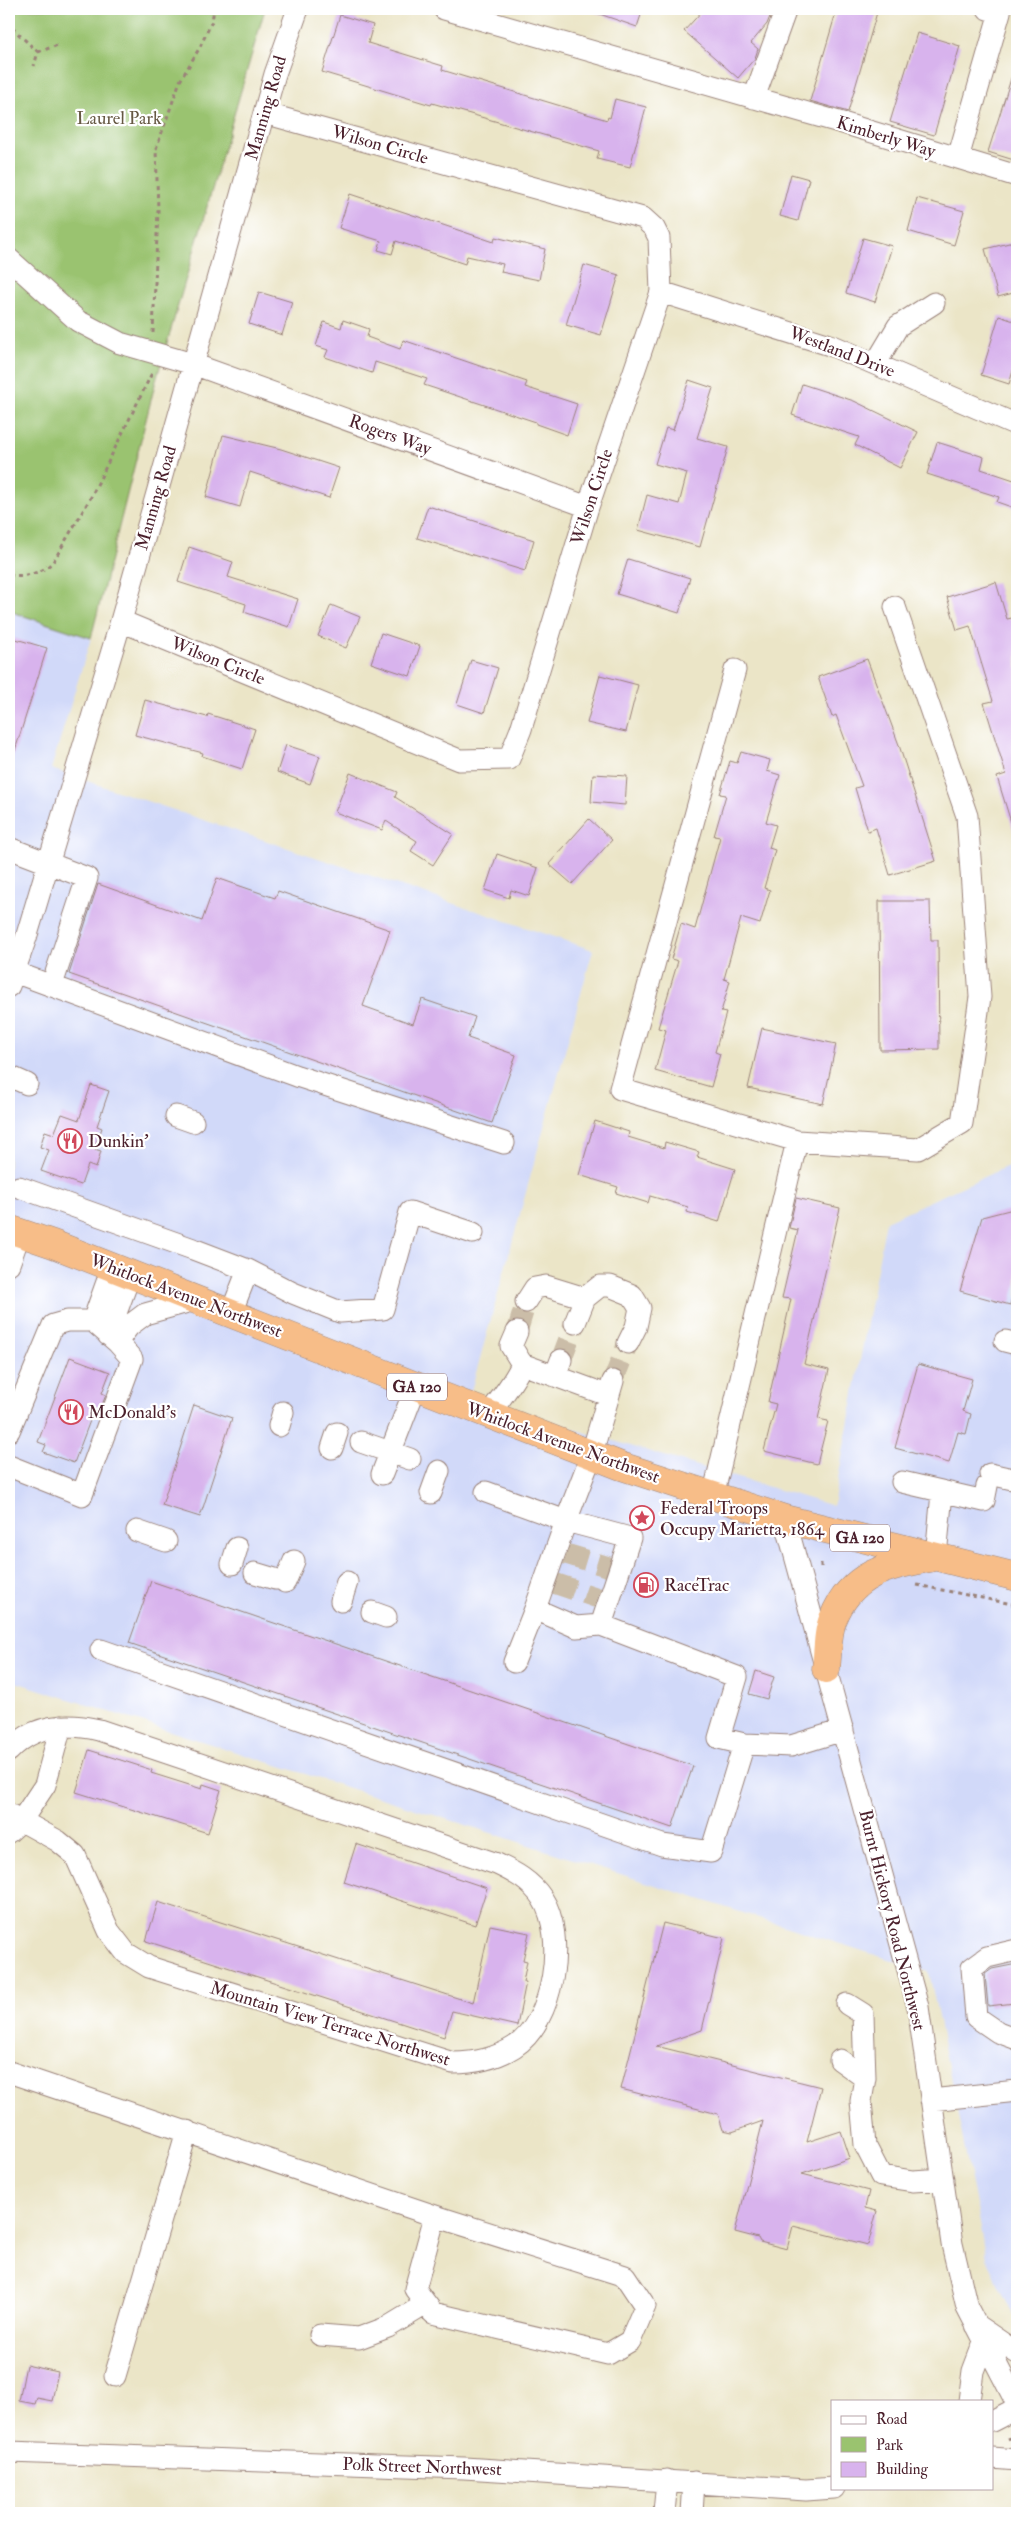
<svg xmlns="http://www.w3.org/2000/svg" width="1026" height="2522" viewBox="0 0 1026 2522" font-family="'IM FELL Double Pica',serif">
<rect width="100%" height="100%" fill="#fff"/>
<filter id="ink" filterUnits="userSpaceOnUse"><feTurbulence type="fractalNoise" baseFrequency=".02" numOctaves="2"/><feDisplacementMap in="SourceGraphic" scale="10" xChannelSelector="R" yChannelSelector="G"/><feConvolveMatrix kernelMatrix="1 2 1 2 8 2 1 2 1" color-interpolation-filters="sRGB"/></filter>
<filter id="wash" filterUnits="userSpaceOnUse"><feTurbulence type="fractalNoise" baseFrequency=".0096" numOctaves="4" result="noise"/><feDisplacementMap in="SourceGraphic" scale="20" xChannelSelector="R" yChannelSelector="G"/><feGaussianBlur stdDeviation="1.12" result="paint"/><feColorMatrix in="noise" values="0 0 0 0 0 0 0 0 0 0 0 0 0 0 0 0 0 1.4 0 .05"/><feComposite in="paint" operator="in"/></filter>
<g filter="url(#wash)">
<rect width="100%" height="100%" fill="#ebe5c7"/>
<path fill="#d1d9f9" d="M9 611 91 638 51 769 593 950 469 1398 833 1506 886 1221 1017 1162V2324L988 2263 929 1972 9 1680Z"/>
<path fill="#9ac36f" stroke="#72714d" d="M9 9H265L155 384 91 638 9 611Z"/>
<g id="blocks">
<path fill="#d8b3ed" d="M591 9H643L637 27 591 11Z
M704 9H773L767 24 751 43 758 49 755 58 738 78 684 31Z
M837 9H878L848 112 810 101Z
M340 15 373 25 368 43 443 66 442 70 607 120 608 117 610 118 615 99 646 107 630 167 597 159 599 151 432 103 431 105 322 72Z
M917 33 960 46 934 135 890 122Z
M1014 69 1017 70V161L988 152Z
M791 174 809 179 798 221 780 216Z
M350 194 494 242 495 237 545 249 539 280 501 272 503 264 467 256 465 264 396 241 392 254 378 250 381 241 339 228Z
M917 198 964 211 954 245 908 231Z
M863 238 892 246 875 302 846 293Z
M1017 241V292L998 297 985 249Z
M584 265 619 275 601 335 566 325Z
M259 292 292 302 282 335 249 324Z
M999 316 1017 322V358L1009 384 981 375Z
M343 320 369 329 367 337 400 349 403 340 527 382 525 387 577 404 567 435 536 424V422L424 385 427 379 375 362 372 373 325 357 328 350 316 346 324 322 341 328Z
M689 380 713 388 697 438 728 447 700 547 638 530 647 495 679 504 687 473 655 464 666 428 673 430Z
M802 384 854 401 918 432 900 468 855 445 859 437 792 415Z
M223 435 281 449 339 468 329 498 250 472 240 507 206 497Z
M937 442 984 457 981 469 1017 481V509L997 502 999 497 927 474Z
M428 506 534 540 525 571 417 538Z
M189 547 233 562 228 577 298 599 289 627 244 612 246 604 178 582Z
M628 559 690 578 679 613 617 594Z
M996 582 1007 619 1017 617V831L1014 832 997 777 1006 774 984 703 993 701 970 626 957 630 947 597Z
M331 605 360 617 346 648 318 636Z
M381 633 420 646 410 676 371 663Z
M9 637 47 648 12 760H9Z
M867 659 899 745 936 861 890 875 876 828 868 831 855 788 862 786 836 715 832 717 818 677Z
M471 660 498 668 484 713 457 704Z
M600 675 638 685 626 732 587 723Z
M145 700 207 717 208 714 255 729 242 769 202 756 203 753 135 735Z
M286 745 320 756 310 784 277 772Z
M741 752 770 760 767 771 780 775 766 822 776 825 769 848 775 850 764 888 770 890 760 924 741 918 724 979 730 981 721 1012 726 1013 715 1052 720 1054 711 1087 655 1071 666 1030 658 1028 678 961 671 959 681 924 695 929 720 837 714 836 726 795 720 794 730 761 737 763Z
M350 773 397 792 395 797 453 834 433 865 411 851 417 841 386 821 382 830 335 812Z
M593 774 627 776 625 805 591 802Z
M589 819 612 840 572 884 549 864Z
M497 854 538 868 529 896 511 890 509 898 485 890Z
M217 878 275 898 278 891 390 930 363 1006 413 1024 422 999 475 1017 468 1038 516 1055 492 1123 69 974 98 884 202 921Z
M879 901H930L931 940H938L939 1049 880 1050Z
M762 1028 836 1044 823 1104 748 1088Z
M91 1085 109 1091 97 1126 102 1128 94 1149 101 1151 96 1168 88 1165 81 1185 41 1171 49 1150 40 1147 45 1131 54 1134 62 1114 79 1120Z
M595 1121 629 1132 628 1137 664 1148 665 1142 699 1152 697 1157 735 1169 719 1222 687 1212 688 1207 650 1196 648 1203 616 1193 618 1187 579 1175Z
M796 1198 840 1208 804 1364 829 1370 818 1419 828 1421 817 1464 764 1451 776 1404 768 1402 791 1299 782 1298 798 1230 789 1228Z
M1017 1208V1281L1010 1305 960 1291 982 1217Z
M70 1357 110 1372 102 1393 106 1395 99 1412 94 1410 74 1463 43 1452 46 1445 38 1442Z
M918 1364 972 1379 963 1411 971 1414 966 1434 958 1432 949 1463 895 1448Z
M194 1405 232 1418 200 1517 162 1505Z
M151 1581 693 1766 672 1828 129 1643Z
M756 1671 774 1677 767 1699 749 1694Z
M89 1750 152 1770 151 1773 202 1789 203 1784 221 1790 208 1833 76 1792Z
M356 1844 487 1888 475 1925 344 1882Z
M158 1902 473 2003 490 1925 529 1933 523 1960 527 1961 523 1982H526L517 2026 452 2011 444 2037 146 1941Z
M663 1923 724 1938 702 2030 656 2046 821 2087 807 2142 841 2131 850 2158 802 2174 869 2191 865 2208 877 2211 868 2245 793 2226 787 2249 760 2242 758 2238 735 2232 763 2121 732 2132 723 2130 718 2114 621 2089Z
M1017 1964V1989H1014L1015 2003 988 2006 985 1974 992 1969Z
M26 2365 58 2372 52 2401 37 2398 35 2404 19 2401Z"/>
</g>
</g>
<g filter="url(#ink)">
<use href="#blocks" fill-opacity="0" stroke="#9a8279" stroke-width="1"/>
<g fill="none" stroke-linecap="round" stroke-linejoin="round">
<path stroke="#cbbda8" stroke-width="21" stroke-dasharray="21 11" stroke-linecap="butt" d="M517 1332 526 1302
M561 1360 575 1323
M613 1381 628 1343
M566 1554 609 1567
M554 1583 598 1598"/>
<defs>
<path id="minor" d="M444 9 846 124 1017 176
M754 98 786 9
M958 158 1000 12 988 9
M9 259 78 321 120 343 193 364 588 507
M661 292 833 346 1017 425
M876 363 898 326 934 303
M121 621 459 760 509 759 521 729 588 507 661 292 659 238 654 228 643 218 264 113
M735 670 620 1089 797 1141
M9 848 87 878 52 985
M14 972 297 1076 504 1143
M9 986 26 938 121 621 275 74 298 9
M9 1076 27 1084
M176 1116 193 1122
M19 1187 193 1249 248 1270 293 1293 340 1312 383 1309 410 1212 473 1233
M9 1264 20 1233
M526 1302 535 1288 546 1286 585 1298
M231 1313 248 1270
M93 1321 112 1268
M575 1323 585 1298 600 1286H610L632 1295 640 1308 636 1327 628 1343
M517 1332 511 1346 522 1364 555 1376 561 1360
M108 1335 130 1275
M1005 1341 1017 1344
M117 1342 129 1326 145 1314 195 1300
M555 1376 607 1395
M488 1416C500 1398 514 1383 522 1364
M279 1426 283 1412
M9 1431 53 1325 67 1321H93L117 1342 132 1359 82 1495 9 1466
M361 1442 410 1459
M332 1448 337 1433
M382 1474 416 1386
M990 1474 1017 1480
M902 1482 984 1501 987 1486
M486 1492 566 1521 591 1456 613 1381
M431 1493 439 1471
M713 1496 797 1141 918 1149 962 1123 980 997 967 816 895 607
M785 1519 918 2007 952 2244 967 2307 1017 2404
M137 1531 166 1541
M936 1556 942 1493
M232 1564 237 1548
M255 1573 275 1579
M285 1582 294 1561
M341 1601 347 1582
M372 1612 386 1617
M601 1625 630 1538 566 1521 535 1609 576 1627 601 1625 737 1677 719 1738 744 1744 791 1746 843 1730
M101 1650 662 1845 711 1852 744 1744
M514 1662 535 1609
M9 1751C33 1725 66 1722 99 1730L497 1864C514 1872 531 1881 542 1898 567 1936 554 2022 514 2047 495 2059 475 2063 453 2063L149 1967 126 1953 109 1931 75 1855 58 1841 9 1814
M9 1832 21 1821 45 1785 61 1726
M1017 1950 987 1957 972 1968 976 2017 998 2032 1017 2039
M847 2004 863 2014 865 2078 861 2101 865 2145 881 2176 913 2181 943 2179
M840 2060 865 2078
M9 2072 435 2216 625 2276 645 2306 630 2341 608 2354 433 2313 415 2289 435 2216
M931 2100 1017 2091
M976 2325 1017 2353
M320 2335 359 2338 388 2327 426 2304
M115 2376 187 2131
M969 2401 973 2371 984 2342
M992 2421 1017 2408
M9 2452 464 2468 806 2490 834 2488
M992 2458 1017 2460
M664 2513 667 2480
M692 2513 694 2482"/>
<path id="highway" d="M9 1229 53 1244 621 1466 785 1519 1017 1577
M826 1669C828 1653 827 1633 833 1619 851 1573 887 1566 930 1558"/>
</defs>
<use href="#minor" stroke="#9a8279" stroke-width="23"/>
<use href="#highway" stroke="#9a8279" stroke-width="29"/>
<path stroke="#9a8279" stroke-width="3" stroke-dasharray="4 4" stroke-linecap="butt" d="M9 25 12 28 9 36
M12 28 38 52 34 66
M38 52 58 45
M153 333 158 210 156 149 180 81 200 47 212 21 214 9
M9 575C25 577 41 574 53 562L91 497 152 373
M821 1563V1570
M917 1585 1017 1605
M1008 2439 1017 2435"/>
<use href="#minor" stroke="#fff" stroke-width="21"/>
<use href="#highway" stroke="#f7bd88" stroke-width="28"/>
</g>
</g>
<defs>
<symbol id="restaurant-ring" viewBox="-11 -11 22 22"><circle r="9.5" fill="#fff" stroke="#d1495b" stroke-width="1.5"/><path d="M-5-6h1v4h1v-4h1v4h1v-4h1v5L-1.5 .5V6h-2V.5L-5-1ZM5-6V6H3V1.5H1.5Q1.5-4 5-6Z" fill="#d1495b"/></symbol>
<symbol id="sight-ring" viewBox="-11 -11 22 22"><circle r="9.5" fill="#fff" stroke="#d1495b" stroke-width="1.5"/><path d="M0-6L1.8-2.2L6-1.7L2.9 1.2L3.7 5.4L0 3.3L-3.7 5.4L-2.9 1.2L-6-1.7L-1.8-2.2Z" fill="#d1495b"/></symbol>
<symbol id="fuel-ring" viewBox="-11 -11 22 22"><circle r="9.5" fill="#fff" stroke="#d1495b" stroke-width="1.5"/><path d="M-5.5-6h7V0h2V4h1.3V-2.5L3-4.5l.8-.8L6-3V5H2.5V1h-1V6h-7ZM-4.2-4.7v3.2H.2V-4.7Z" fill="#d1495b"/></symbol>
</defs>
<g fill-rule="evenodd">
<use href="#restaurant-ring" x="56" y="1127" width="28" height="28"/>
<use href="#restaurant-ring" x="57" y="1398" width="28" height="28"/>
<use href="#sight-ring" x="628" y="1504" width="28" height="28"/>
<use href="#fuel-ring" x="632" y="1571" width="28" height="28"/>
</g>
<g text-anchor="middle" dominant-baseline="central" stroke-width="4.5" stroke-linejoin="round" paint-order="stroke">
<g fill="#fff" stroke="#80626b" stroke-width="1">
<rect x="387" y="1373.5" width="60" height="27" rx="4"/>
<rect x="830" y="1524.5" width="60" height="27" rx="4"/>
</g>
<g font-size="16" font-weight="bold" fill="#4a1f2b">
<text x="417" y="1387">GA 120</text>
<text x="860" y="1538">GA 120</text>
</g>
<g font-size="18" fill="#4a1f2b" stroke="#fff">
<text transform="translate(266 108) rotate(-74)">Manning Road</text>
<text transform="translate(886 137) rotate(17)">Kimberly Way</text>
<text transform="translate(380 145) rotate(16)">Wilson Circle</text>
<text transform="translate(842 352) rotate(21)">Westland Drive</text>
<text transform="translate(390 435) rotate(20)">Rogers Way</text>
<text transform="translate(592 497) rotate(-72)">Wilson Circle</text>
<text transform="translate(156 498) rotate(-74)">Manning Road</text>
<text transform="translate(218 661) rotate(22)">Wilson Circle</text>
<text transform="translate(186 1296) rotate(21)">Whitlock Avenue Northwest</text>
<text transform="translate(563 1443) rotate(20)">Whitlock Avenue Northwest</text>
<text transform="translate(892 1920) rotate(76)">Burnt Hickory Road Northwest</text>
<text transform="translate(330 2024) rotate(17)">Mountain View Terrace Northwest</text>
<text transform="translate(422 2467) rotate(2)">Polk Street Northwest</text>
</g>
<g font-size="18" fill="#665843" stroke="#fff">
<text x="119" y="118">Laurel Park</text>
</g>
<g font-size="18" fill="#4a1f2b" stroke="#fff" text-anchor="start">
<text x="88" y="1141">Dunkin'</text>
<text x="88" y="1412">McDonald's</text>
<text x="660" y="1508">Federal Troops<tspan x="660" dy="21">Occupy Marietta, 1864</tspan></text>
<text x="664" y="1585">RaceTrac</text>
</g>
</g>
<rect width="1026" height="2522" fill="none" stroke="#fff" stroke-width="30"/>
<rect x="831" y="2400" width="162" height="90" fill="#ffffff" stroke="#b7a5aa"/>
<rect x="841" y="2416" width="25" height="8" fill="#ffffff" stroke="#b7a5aa"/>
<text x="876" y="2424" font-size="15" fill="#4a1f2b">Road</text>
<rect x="841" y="2437" width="25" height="15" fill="#9ac36f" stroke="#b7a5aa"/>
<text x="876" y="2450" font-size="15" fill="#4a1f2b">Park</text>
<rect x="841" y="2462" width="25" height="15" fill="#d8b3ed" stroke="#b7a5aa"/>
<text x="876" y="2474" font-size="15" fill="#4a1f2b">Building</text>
</svg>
